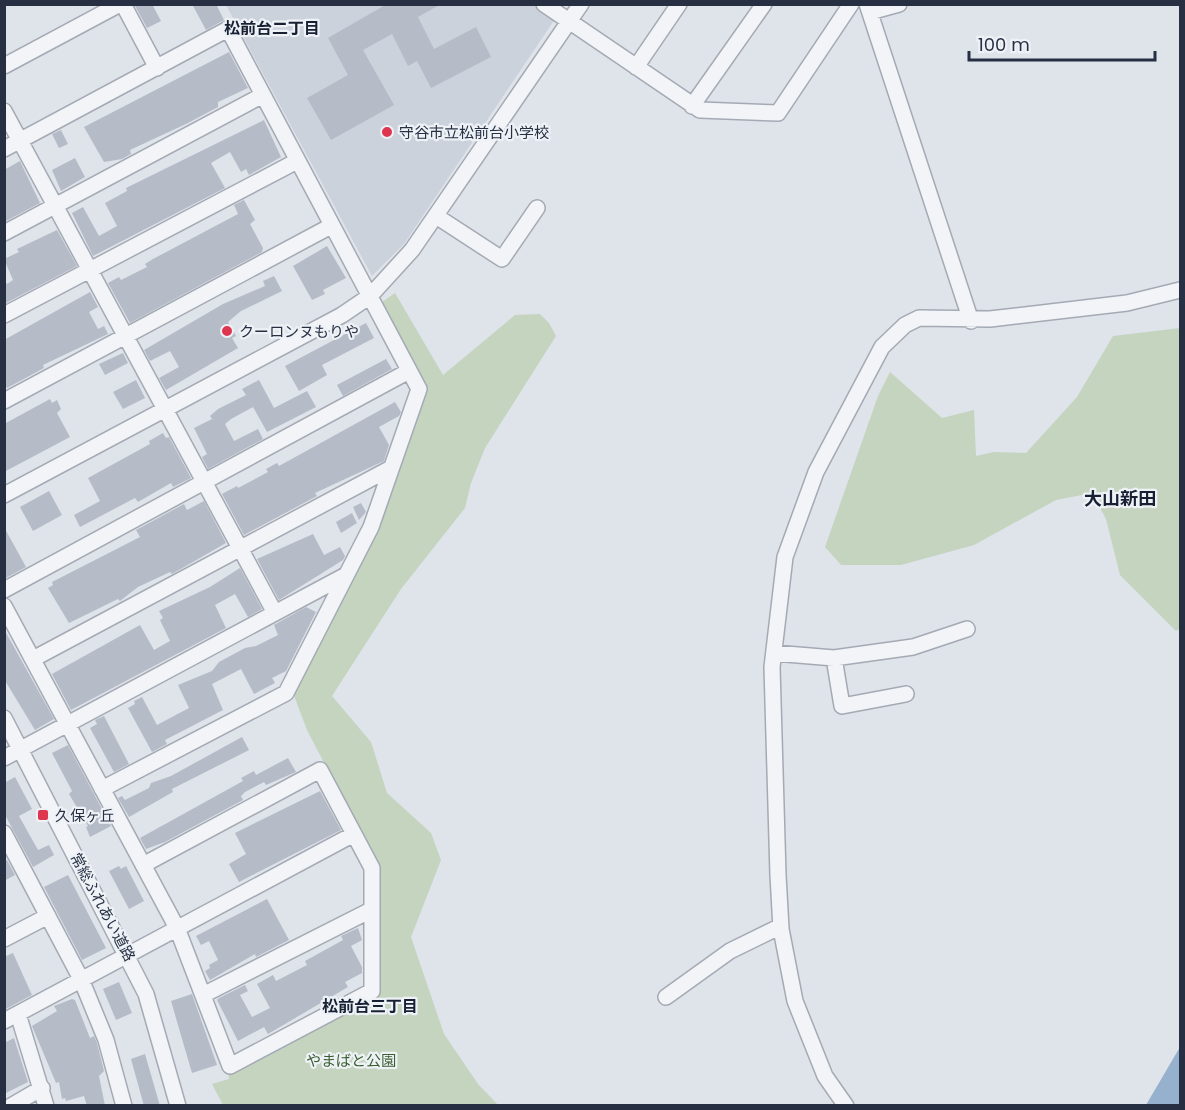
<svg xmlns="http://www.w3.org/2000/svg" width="1185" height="1110" viewBox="0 0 1185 1110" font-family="Poppins,'Noto Sans JP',sans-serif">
<rect width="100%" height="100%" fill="#dfe3ea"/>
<path fill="#ccd2dc" d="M533 4 555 19 404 244 372 276 226 5Z"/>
<path fill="#c4d4bf" d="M395 293 443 375 515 315 540 314 549 323 556 336 485 448 471 483 465 508 401 589 332 696 371 742 387 793 431 833 441 860 411 937 444 1034 478 1084 498 1105H223L212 1084 229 1079 228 1072 365 1003 377 865 307 730 293 693 368 550 425 387 382 302Z
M1180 328V629L1176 631 1120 575 1106 519 1092 493 1056 500 974 545 901 565H841L825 547 878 396 890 372 942 418 974 410 976 456 994 452 1026 453 1077 397 1113 336Z"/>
<path fill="#95b1ce" d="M1180 1047V1105H1146Z"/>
<path fill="#b5bcc7" d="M134 4H152L161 21 147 28Z
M192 4H216L224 20 206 30Z
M387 4H441L418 17 434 49 476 27 491 57 431 88 417 61 408 66 392 34 363 50 394 105 331 140 307 98 348 75 328 38Z
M229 52 248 88 218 102V107L188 123 130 150 131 154 122 159 104 162 84 127Z
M264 120 281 157 249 175 246 169 241 172 230 152 211 163 225 188 93 256 72 213 83 207 99 236 117 226 105 203 127 191 126 188Z
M61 130 68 144 59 148 52 134Z
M75 158 85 177 61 191 52 170Z
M20 161 40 203 4 222V170Z
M244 200 255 220 250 224 263 248 262 252 130 323 108 283 119 277 121 280 147 267 145 264 153 259 238 214 234 205Z
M57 230 77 266 4 304V279L7 284 13 280 4 259 19 252 17 249Z
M327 246 346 278 323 290 325 294 312 300 293 266Z
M274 276 282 291 241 311 228 322 236 336 232 338 238 348 166 390 159 378 179 367 170 351 150 361 144 350 223 304 265 286 263 281Z
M90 292 98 307 89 312 98 329 104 326 108 334 43 365 44 368 7 388 4 384V340Z
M366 323 374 338 322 365 327 375 299 391 285 366Z
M123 353 128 363 105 375 99 364Z
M386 359 392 369 343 396 337 385Z
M136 380 145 398 123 409 113 392Z
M259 380 274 408 307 391 316 407 267 432 253 407 231 419 225 424 234 441 258 429 263 439 208 469 202 457 207 454 194 428 212 419 210 416 218 409 246 395 242 389Z
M50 399 52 403 57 400 61 409 57 413 70 437 4 472V424Z
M395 402 401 412 399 416 379 427 389 445 384 461 315 493 317 496 244 535 222 494 237 486 238 488 268 472 266 469 277 463 279 466Z
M163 433 166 438 169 437 191 478 173 487 171 483 138 502 135 498 80 527 74 515 100 501 88 478 150 444 149 441Z
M49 491 62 515 33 531 20 507Z
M204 501 226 543 172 574 170 572 138 587 120 601 118 599 69 623 48 588 53 585 52 582 140 537 136 530 184 504 187 510Z
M361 503 366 512 359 520 353 507Z
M352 513 357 523 341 533 336 522Z
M4 527 26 567 4 579Z
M313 534 324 555 340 547 345 556 343 560 279 600 257 559Z
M240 568 262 609 248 617 235 594 215 605 226 628 71 710 52 674 140 625 154 650 170 641 160 620 163 618 159 611 210 587Z
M306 607 316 612 286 671 272 678 275 683 254 694 241 669 212 684 223 710 165 740 167 744 152 752 128 708 135 704 134 701 142 697 157 725 189 708 178 685 212 671 219 662 245 648 256 646 278 635 274 625Z
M4 629 54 719 35 730 4 679Z
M104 716 129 764 114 772 90 728 97 724 95 720Z
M242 737 249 750 172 789 173 792 129 817 118 798 122 796 125 800 149 788 151 783 171 776Z
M68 745 111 826 90 837 86 827 88 826 69 794 72 791 52 753Z
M288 758 296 772 266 785 264 782 245 792 241 796 243 800 165 842 146 849 140 838 243 781 241 778 254 771 256 775Z
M15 777 32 809 19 816 38 850 49 845 54 855 33 867 4 813V783Z
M320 791 341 830 239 882 229 864 246 854 235 833Z
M7 860 15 875 4 881V862Z
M119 866 121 869 126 866 144 901 129 909 109 871Z
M68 875 106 948 82 960 44 887Z
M267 899 289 940 256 957 255 954 210 980 205 971 210 968 209 965 218 960 209 941 201 945 196 936Z
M358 928 362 940 351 946 362 967V973L345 982 348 987 268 1034 264 1027 238 1041 217 1000 219 998 245 985 248 991 240 995 252 1017 270 1008 257 984 273 975 276 981 307 965 305 961 343 940 341 936Z
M13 953 32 995 4 1010V957Z
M119 982 132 1013 116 1020 103 989Z
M192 994 217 1065 192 1073 171 1001Z
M72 999 75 1000 90 1038 94 1036 97 1043 104 1071 99 1076 105 1106H87L84 1096 66 1101 65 1098 62 1099 59 1082 56 1083 32 1026 57 1011 54 1006Z
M14 1038 28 1082 4 1094V1043Z
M145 1054 160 1106H144L131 1059Z"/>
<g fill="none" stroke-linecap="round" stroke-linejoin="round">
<defs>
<path id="minor" d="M123 4 157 68
M544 4 700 110 778 113 851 4
M867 4 971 321
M870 12 899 4
M4 66 120 4
M636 67 679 4
M692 106 764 4
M4 111 275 613
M4 149 228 29 419 389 371 527 286 693 102 789
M436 216 502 259 537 208
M4 233 263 95
M4 315 297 161
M4 401 331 226
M4 495 342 315 370 296 412 250 581 4
M4 590 409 371
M4 606 177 928 230 1066 372 991V868L320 770 143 865
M774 653 834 658 913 647 967 629
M834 658 842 706 906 694
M33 659 391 468
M4 718 146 994 178 1106
M4 758 346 575
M4 833 81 979 106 1040 124 1106
M4 939 48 916
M205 994 371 910
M666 997 730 951 781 926
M18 1014 46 1106
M4 1021 354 834
M11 1106 42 1088
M846 1106 825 1076 795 1001 781 929 778 875 772 667 785 557 816 472 882 347 905 325 919 318 990 319 1127 303 1180 290"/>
</defs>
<use href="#minor" stroke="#a4aab4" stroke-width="18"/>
<use href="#minor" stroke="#f2f4f7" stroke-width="15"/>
</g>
<g fill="#dd364e" stroke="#eef2f7" stroke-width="2">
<circle cx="387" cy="132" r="6"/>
<circle cx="227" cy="331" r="6"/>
<rect x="37" y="809" width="12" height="12" rx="3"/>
</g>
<g text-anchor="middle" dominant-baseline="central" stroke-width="4.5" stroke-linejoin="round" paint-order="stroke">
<g font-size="15" fill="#263042" stroke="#eef2f7" text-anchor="start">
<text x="399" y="132">守谷市立松前台小学校</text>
<text x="239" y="331">クーロンヌもりや</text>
<text x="55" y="815">久保ヶ丘</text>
</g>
<g font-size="15" fill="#263042" stroke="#eef2f7">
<text transform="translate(103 907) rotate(62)">常総ふれあい道路</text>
</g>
<g font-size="15" fill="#3a6032" stroke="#eef2f7">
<text x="351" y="1060">やまばと公園</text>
</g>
<g font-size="16" font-weight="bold" fill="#182133" stroke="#eef2f7">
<text x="272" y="28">松前台二丁目</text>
<text x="370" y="1006">松前台三丁目</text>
</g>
<g font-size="18" font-weight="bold" fill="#182133" stroke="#eef2f7">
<text x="1120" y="498">大山新田</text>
</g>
</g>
<rect width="1185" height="1110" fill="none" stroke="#263042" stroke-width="12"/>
<path d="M969 51v9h186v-9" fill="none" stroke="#263042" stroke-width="3"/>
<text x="978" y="51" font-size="18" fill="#263042" stroke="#eef2f7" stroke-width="4.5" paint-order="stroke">100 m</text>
</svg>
